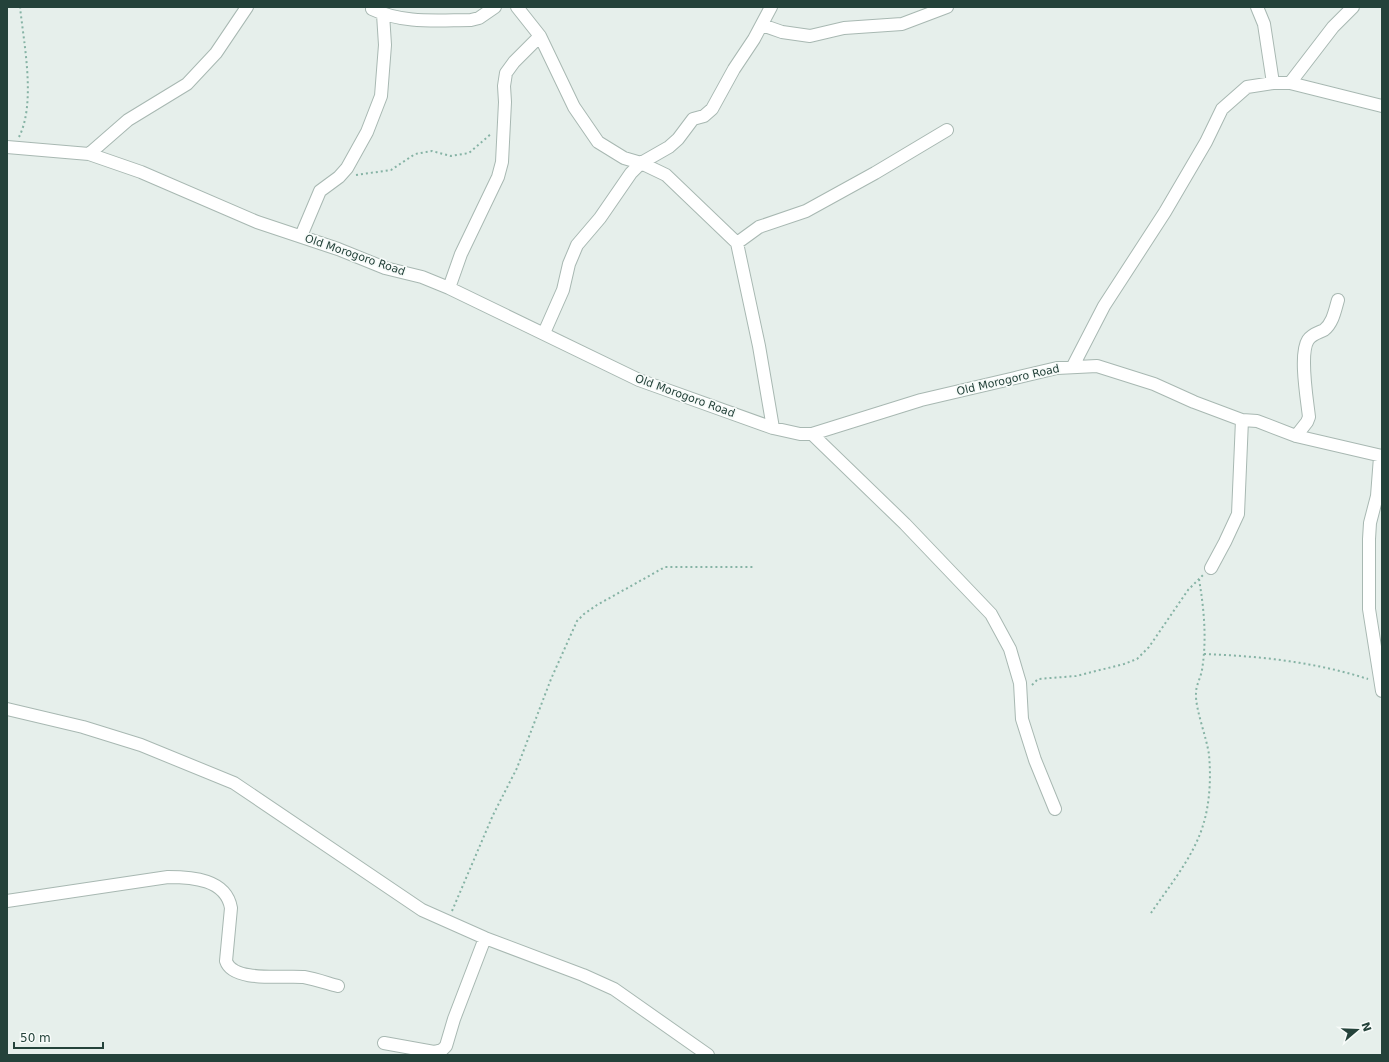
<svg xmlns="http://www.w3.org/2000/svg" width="1389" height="1062" viewBox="0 0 1389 1062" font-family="'DejaVu Sans',sans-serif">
<rect width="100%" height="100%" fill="#e6efeb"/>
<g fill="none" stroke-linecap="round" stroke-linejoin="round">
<defs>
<path id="street" d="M517 7 540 36 574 107 598 142 624 158 641 163 666 175 737 243
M372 9C403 24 438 20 471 20L479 18 495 7
M762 25 782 32 810 36 844 28 902 24 947 7
M1273 83H1290L1382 106
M1290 83 1333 27 1353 7
M7 147 89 154 141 172 257 222 338 249 385 268 422 277 449 288 639 380 773 428 800 434H812L921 400 1015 378 1057 368 1097 366 1154 384 1194 402 1242 420 1257 421 1296 436 1382 456
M89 154 128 120 187 84 216 53 247 7
M301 236 320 191 339 177 347 168 367 132 381 96 385 45 383 14
M449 288 461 254 498 177 502 162 505 102 504 86 506 73 514 62 540 36
M544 333 563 290 569 264 577 245 600 218 631 173 641 163 669 147 678 139 693 119 704 116 712 109 734 69 754 39 771 7
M1073 366 1104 306 1165 212 1206 142 1222 109 1247 87 1273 83 1264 24 1257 7
M773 428 759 346 737 243 759 227 806 211 875 173 947 130
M812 434 905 524 991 614 1010 649 1020 683 1022 719 1035 760 1055 809
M1296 436 1307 422 1309 417C1307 399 1299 354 1308 340 1312 334 1318 333 1324 330 1333 323 1335 310 1338 300
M1380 457 1377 496 1370 523 1369 539V609L1382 691
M1211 568 1225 542 1238 514 1242 420
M7 709 83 727 141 745 234 783 422 910 485 938 583 975 614 989 708 1055
M7 901 168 877C192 877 226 879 231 908L226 961C233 983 285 975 304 977 315 979 327 983 338 986
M384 1043 434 1052 442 1050 446 1046 454 1019 485 938"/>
</defs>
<use href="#street" stroke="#a8b8b2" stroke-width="14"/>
<path stroke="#86b3a5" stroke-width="2" stroke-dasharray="2 3" stroke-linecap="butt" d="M19 137C36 103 24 45 20 7
M356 175 391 170 415 154 432 151 451 156 469 153 492 133
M1204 654C1259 656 1315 662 1368 679
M1032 685 1038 679 1076 676 1124 664 1137 659 1149 647 1188 590 1203 575
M452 911 493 815 517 768 551 679 577 621 584 614 597 605 665 567H753
M1151 913C1170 885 1195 855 1204 822 1210 801 1211 776 1209 755 1207 738 1195 709 1196 693 1196 685 1201 677 1202 670 1207 639 1204 609 1199 579"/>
<use href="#street" stroke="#fff" stroke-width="12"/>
</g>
<g text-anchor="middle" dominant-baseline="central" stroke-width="3.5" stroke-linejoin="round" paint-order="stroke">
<g font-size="11" fill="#24423a" stroke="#f7fbf9">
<text transform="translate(355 255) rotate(19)">Old Morogoro Road</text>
<text transform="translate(1008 380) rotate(-13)">Old Morogoro Road</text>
<text transform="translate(685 396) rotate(20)">Old Morogoro Road</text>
</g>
</g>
<rect width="1389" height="1062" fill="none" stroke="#24423a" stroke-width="16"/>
<g transform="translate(1357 1030) rotate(71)" stroke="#f7fbf9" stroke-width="3" paint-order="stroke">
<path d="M0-3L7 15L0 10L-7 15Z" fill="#24423a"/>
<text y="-6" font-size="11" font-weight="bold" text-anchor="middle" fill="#24423a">N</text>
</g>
<path d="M14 1042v6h89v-6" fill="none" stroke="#24423a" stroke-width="2"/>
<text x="20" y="1042" font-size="12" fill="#24423a" stroke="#f7fbf9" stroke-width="3" paint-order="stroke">50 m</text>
</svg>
